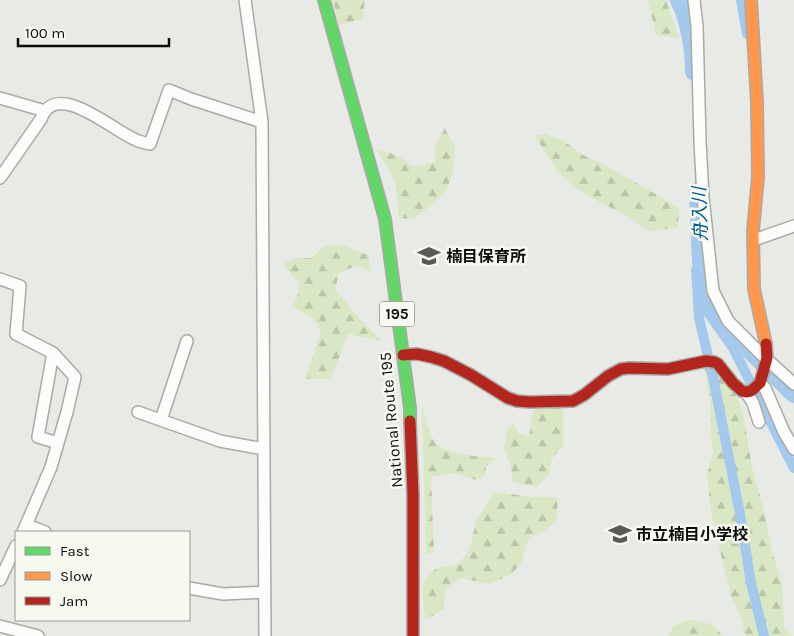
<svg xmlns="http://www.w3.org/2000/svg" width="794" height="636" viewBox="0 0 794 636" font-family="Karla,'Noto Sans JP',sans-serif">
<defs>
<pattern id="forest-firs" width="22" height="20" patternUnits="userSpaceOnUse" patternTransform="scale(1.25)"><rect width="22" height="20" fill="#dae7c5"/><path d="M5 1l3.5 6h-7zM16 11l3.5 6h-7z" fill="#bac5a8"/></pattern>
</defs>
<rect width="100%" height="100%" fill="#e8eae5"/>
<path fill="url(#forest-firs)" d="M333 0H365L362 19 339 25Z
M647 0H666L679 38 656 35 650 8Z
M444 127 455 147 453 172 445 193 414 219 399 218 395 181 377 150 397 155 413 167 435 162V148Z
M546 134 562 140 583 155 611 168 679 208 678 228 648 231 626 215 603 204 573 186 557 171 535 136Z
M339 244 368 255 371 271 356 266 339 273 335 289 355 314 382 341 348 334 331 379H305L321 332 314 319 292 306 297 299 299 283 283 264 296 258H312L323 247Z
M704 367 718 369 734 392 743 412 752 467 763 506 772 551 782 583 784 627 793 636H745L742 620 730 593 711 511 707 475 713 453 711 433 710 397Z
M534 403 563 405V446L552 458 549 474 537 487 513 482 511 467 504 448 507 431 514 423 518 433 529 437Z
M422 406C425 415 429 432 433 440 443 456 480 456 496 458L486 466 485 476 476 480 456 473 431 477 434 553 426 554Z
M494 492 525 496 558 498 556 522 538 535 529 537 522 561 512 574 489 584 461 578 446 588 443 610 425 620 422 589 426 577 438 567 454 566 467 555 471 544 476 521Z
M689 620 711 624 723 636H669L673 626Z"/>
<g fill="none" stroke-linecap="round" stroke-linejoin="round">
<path stroke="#a3c9ed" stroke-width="10" d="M741 0 747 34
M701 262 696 270 699 318 713 377 740 514 751 583 764 636
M703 270 707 311 733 348 794 468"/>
<path stroke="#a3c9ed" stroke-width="18" d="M679 0C689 19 694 50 694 72
M698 191 701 262 707 269 710 297 717 318 794 394"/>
<defs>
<path id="street" d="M245 0 262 122 265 636
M694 0 697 26 700 141 703 197 713 291 728 321 761 354 794 384
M0 98 45 111
M0 178 41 119C56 78 113 131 136 140 140 142 146 143 150 144L169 90 191 99 262 122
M754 240 794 226
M0 279 20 286 16 334 53 353 75 377 67 412 51 467 23 532
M53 353 38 437 58 443
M760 383 765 388 784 432 794 449
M746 392 753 403 759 422
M138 412 220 441 264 449
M161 420 187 341
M27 525 45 532
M0 580 16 546
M189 588 223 594 265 592
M0 626 38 636"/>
<path id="fast" d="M324 0 385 219 410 408V421"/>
<path id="slow" d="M751 0 757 102 758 177 753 231 754 289 766 344"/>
<path id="jam" d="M403 355 417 354 431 357 444 361 471 375 508 398 517 401 529 402 573 401 584 395 608 376 621 369 629 368 668 369 706 361 714 362 718 364 733 383 742 391 746 392 751 391 760 383 767 358 766 344
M410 421 413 495V636"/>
</defs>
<use href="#street" stroke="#a9aaa7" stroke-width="14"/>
<use href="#fast" stroke="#a9aaa7" stroke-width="14"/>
<use href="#slow" stroke="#a9aaa7" stroke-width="14"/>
<use href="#jam" stroke="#a9aaa7" stroke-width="14"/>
<use href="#street" stroke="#fcfcfb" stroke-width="11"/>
<use href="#fast" stroke="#63d668" stroke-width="11"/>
<use href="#slow" stroke="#ff974d" stroke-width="11"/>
<use href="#jam" stroke="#b3261e" stroke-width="11"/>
</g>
<defs>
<symbol id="school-bare" viewBox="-9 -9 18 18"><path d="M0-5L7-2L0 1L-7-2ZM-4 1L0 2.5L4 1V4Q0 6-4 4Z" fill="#595a57" stroke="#f6f9f0" stroke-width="2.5" paint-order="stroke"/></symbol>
</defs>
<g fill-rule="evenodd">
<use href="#school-bare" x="413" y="240" width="32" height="32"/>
<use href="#school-bare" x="604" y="518" width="32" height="32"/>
</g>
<g text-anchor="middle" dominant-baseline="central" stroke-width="5" stroke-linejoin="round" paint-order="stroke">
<rect fill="#f6f9f0" stroke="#52544f" stroke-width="1" x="379.5" y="301.5" width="35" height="25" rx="4"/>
<g font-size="15" font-weight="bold" fill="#0c0d0a">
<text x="397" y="314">195</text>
</g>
<g font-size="16" font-weight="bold" fill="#0c0d0a" stroke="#f6f9f0" text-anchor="start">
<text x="446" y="256">楠目保育所</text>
<text x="636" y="534">市立楠目小学校</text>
</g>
<g font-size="16" fill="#0c0d0a" stroke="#f6f9f0">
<text transform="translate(391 420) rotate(-95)">National Route 195</text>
</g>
<g font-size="18" font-style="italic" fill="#005898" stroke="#f6f9f0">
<text transform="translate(700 214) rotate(-92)">舟入川</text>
</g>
</g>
<rect x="15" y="531" width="175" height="90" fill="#f6f9f0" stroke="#989b94"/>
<rect x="25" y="547" width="25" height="8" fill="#63d668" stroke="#989b94"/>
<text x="60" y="556" font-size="15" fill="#0c0d0a">Fast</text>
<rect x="25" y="572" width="25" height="8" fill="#ff974d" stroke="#989b94"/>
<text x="60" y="581" font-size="15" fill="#0c0d0a">Slow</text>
<rect x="25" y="597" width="25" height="8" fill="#b3261e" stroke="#989b94"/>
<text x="60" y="606" font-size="15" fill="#0c0d0a">Jam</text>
<path d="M18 38v8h151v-8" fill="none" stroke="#0c0d0a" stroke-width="2.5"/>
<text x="25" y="38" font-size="15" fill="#0c0d0a" stroke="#f6f9f0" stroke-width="4" paint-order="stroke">100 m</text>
</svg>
